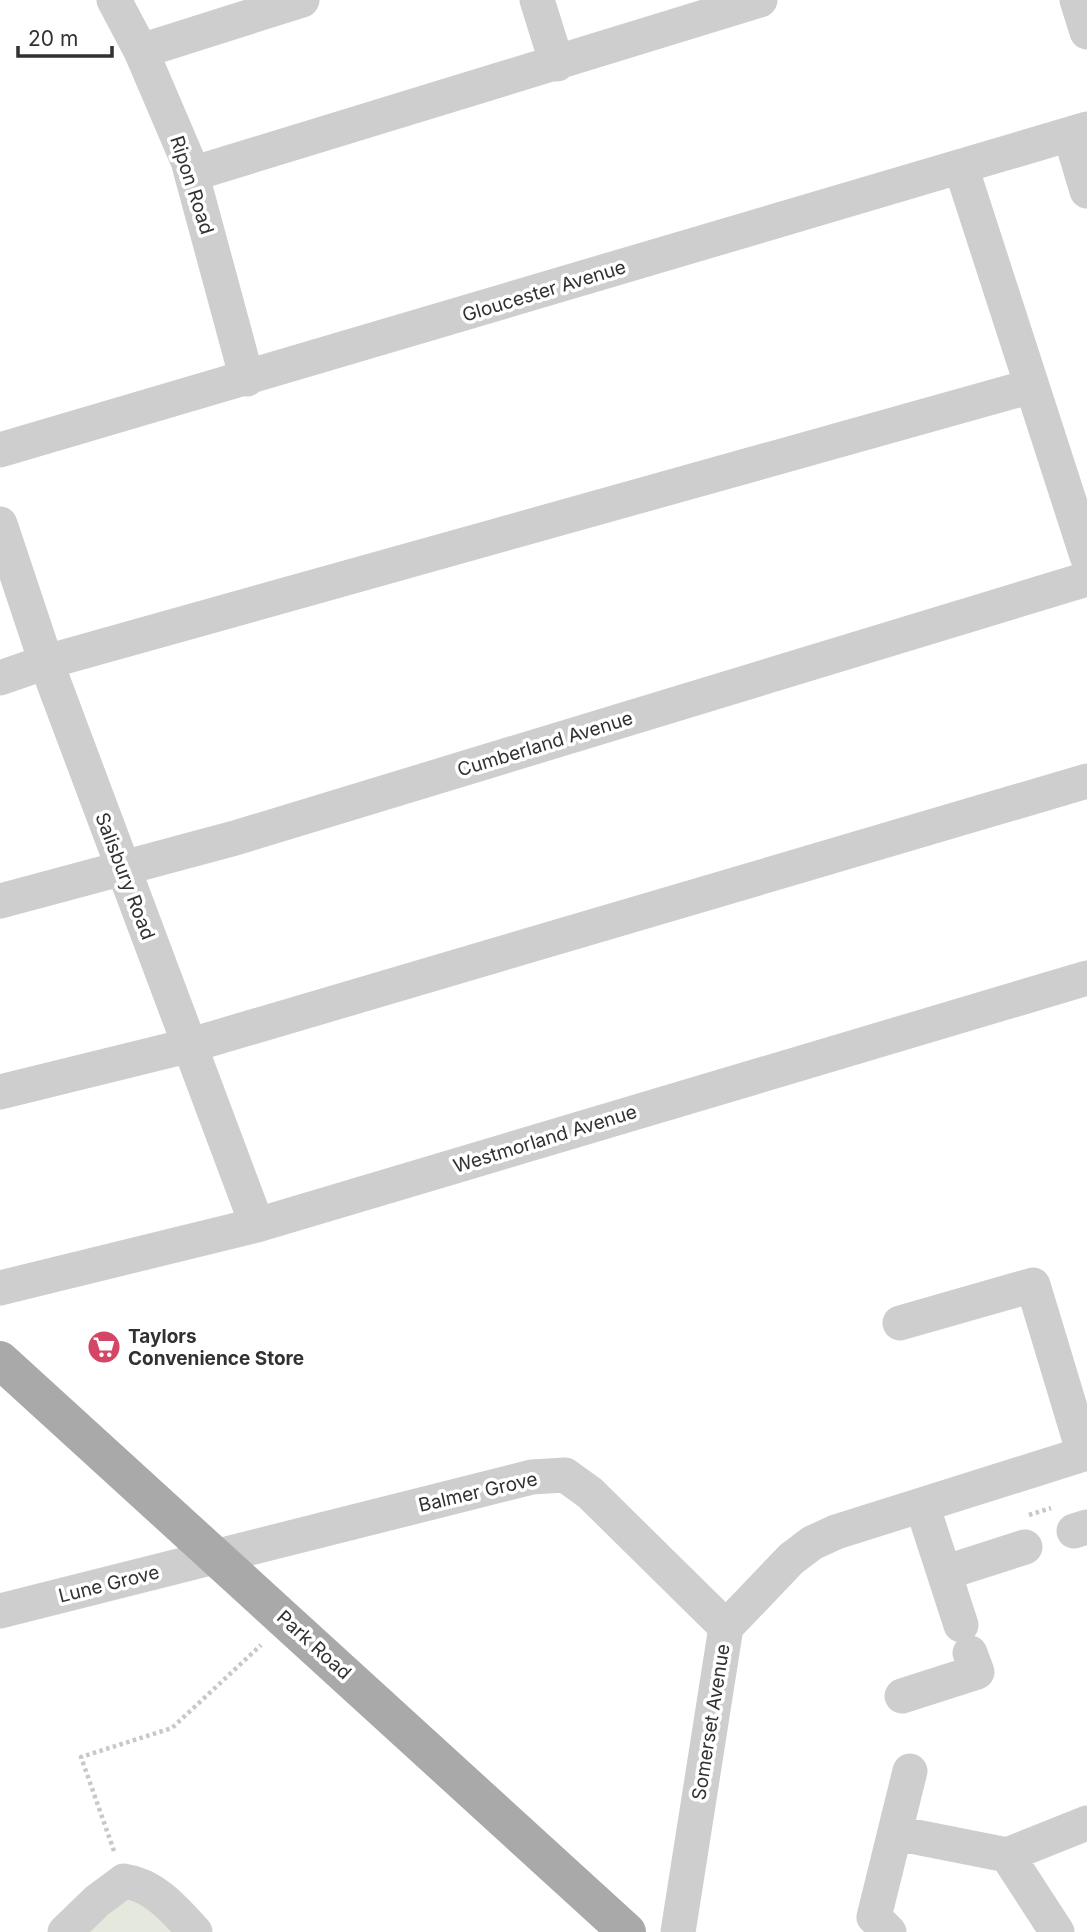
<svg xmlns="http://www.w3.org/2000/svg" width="1087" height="1932" viewBox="0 0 1087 1932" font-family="Inter,sans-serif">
<rect width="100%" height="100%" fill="#fff"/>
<path fill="#e5e9dd" d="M113 1887 195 1932H68Z"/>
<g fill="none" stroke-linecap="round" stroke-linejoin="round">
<path stroke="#c8c8c8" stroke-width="4.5" stroke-dasharray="3.5 3.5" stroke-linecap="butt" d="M1029 1515 1051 1508
M114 1851 81 1757 172 1728 261 1645"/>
<path stroke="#cecece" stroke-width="35" d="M114 0 141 51 188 161 247 379
M537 0 557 64
M1077 0 1087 32
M141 51 302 0
M1070 134 1087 191
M961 167 1087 556
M192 174 760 0
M0 450 1087 129
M0 524 46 662 257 1225
M0 678 46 662 1032 386
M0 901 235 838 1087 579
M0 1092 191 1045 1087 781
M0 1288 257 1225 1087 978
M900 1323 1033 1285 1084 1454
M922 1505 961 1625
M1074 1531 1087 1527
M944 1573 1025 1547
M0 1611 532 1477 565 1475 590 1493 726 1627
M902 1696 977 1672 970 1653
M896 1833 1007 1855 1087 1823
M1007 1855 1057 1932
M65 1932 97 1901 124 1881C154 1885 175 1910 195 1932
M678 1932 726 1627 791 1559 812 1543 836 1532 1087 1453
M889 1932 874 1917 910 1771"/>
<path stroke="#a9a9a9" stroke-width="38" d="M0 1360 627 1932"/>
</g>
<defs>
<symbol id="supermarket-disc" viewBox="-11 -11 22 22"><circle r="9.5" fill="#d54565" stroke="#fff"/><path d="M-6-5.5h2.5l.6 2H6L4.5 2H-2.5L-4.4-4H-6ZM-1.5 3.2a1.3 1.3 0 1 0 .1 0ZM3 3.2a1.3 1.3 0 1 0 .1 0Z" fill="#fff"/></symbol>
</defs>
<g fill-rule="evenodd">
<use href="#supermarket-disc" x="85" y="1328" width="38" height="38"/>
</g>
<g text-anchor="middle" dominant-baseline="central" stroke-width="7" stroke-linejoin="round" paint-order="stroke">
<g font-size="19" fill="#313131" stroke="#fff">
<text transform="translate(192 185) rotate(72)">Ripon Road</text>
<text transform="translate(544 291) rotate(-17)">Gloucester Avenue</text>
<text transform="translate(545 744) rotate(-17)">Cumberland Avenue</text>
<text transform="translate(125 876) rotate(69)">Salisbury Road</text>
<text transform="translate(545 1139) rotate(-17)">Westmorland Avenue</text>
<text transform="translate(478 1492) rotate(-13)">Balmer Grove</text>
<text transform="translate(109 1584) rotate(-14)">Lune Grove</text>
<text transform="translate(314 1645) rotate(42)">Park Road</text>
<text transform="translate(711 1722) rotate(-81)">Somerset Avenue</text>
</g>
<g font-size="19" font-weight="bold" fill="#313131" stroke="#fff" text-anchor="start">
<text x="128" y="1336">Taylors<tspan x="128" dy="22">Convenience Store</tspan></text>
</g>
</g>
<path d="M18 46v10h94v-10" fill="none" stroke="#313131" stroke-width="3.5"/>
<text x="28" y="46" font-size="21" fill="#313131" stroke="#ffffff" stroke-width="5" paint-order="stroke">20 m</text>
</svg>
